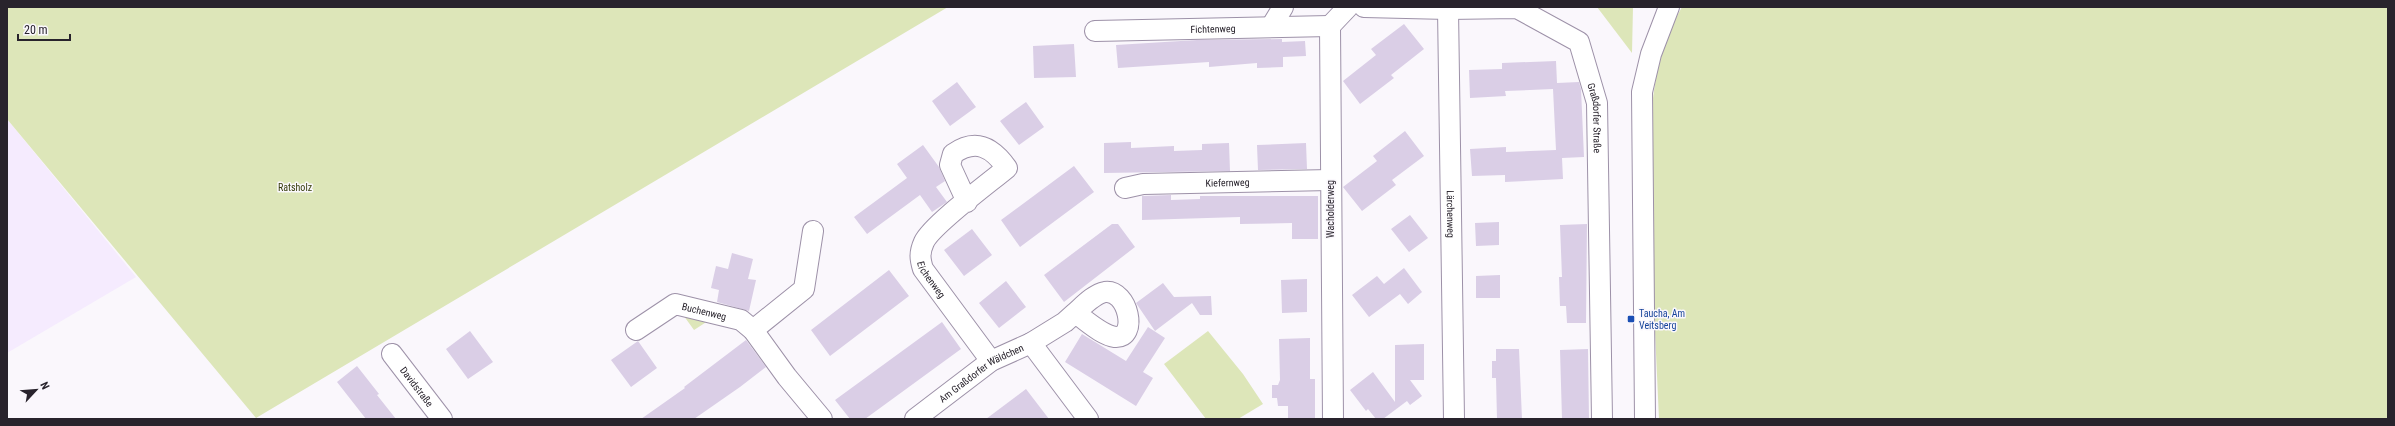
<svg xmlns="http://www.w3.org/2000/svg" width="2395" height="426" viewBox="0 0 2395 426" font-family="'Roboto Condensed',sans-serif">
<rect width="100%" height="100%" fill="#faf7fc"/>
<path fill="#f5ebfe" d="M7 119 136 277 7 353Z"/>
<path fill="#dde6b9" d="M7 7H948L256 418 7 119Z
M1597 7H1633L1632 53Z
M1682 7H2388V419H1659C1656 349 1652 280 1651 210 1650 140 1645 70 1682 7Z
M681 312 711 319 694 330Z
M1208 331 1243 374 1263 404 1238 419H1206L1164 364Z"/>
<path fill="#dacee6" d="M1404 24 1424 49 1391 75 1394 78 1360 104 1343 81 1376 55 1371 49Z
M1282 39V42L1305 41 1306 56 1283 57V67L1257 68V63L1209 67V62L1118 68 1116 45 1197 40Z
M1074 44 1076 77 1034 78 1033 46Z
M1556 61 1557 83 1579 82 1581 89 1584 157 1562 158 1563 179 1505 182V175L1472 176 1470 149 1506 147V152L1556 150 1553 89 1505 91 1506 96 1470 98 1469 70 1502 69V63Z
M957 82 976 107 950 126 932 101Z
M1026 102 1044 127 1019 145 1000 121Z
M1405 131 1424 156 1392 180 1396 185 1362 211 1343 187 1377 161 1373 156Z
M1131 142V148L1174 146V151L1202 150V144L1229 143 1230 171 1104 173V143Z
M1306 143 1307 169 1258 170 1257 145Z
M923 145 939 167 945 181 936 187 947 202 932 212 920 195 867 234 854 217 907 178 897 164Z
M1074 166 1094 192 1020 247 1001 220Z
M1171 195V200L1200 199V196H1318V239H1292V223L1240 224V217L1142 220V196Z
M1410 215 1428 238 1409 252 1391 229Z
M1499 222V245L1476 246 1475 223Z
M1112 224H1118L1135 247 1064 302 1044 275Z
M1587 224 1586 323H1567L1566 306H1560L1559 277H1562L1560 225Z
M972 229 992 255 964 276 944 250Z
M732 253 753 259 748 279 756 280 749 311 717 302 719 290 711 288 716 266 728 269Z
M1404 268 1422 292 1408 304 1400 294 1369 317 1352 295 1377 276 1384 284Z
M889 270 909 296 830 356 811 330Z
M1500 275V298H1476V276Z
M1307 279V312L1282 313 1281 280Z
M1006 281 1026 307 999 328 979 303Z
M1163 283 1174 297 1211 296 1212 315H1200L1192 303 1155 331 1136 303Z
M942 322 961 349 865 419H850L835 400Z
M1148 327 1165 338 1143 372 1153 378 1136 406 1065 362 1082 334 1126 361Z
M470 331 493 362 468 379 446 349Z
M1310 338V379H1315V419H1288V406H1278L1277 398H1272V385H1278L1280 380 1279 339Z
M746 340 766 367 740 387 694 419H641L685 388 684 387Z
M638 341 657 368 631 387 611 360Z
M1424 344V380H1410L1422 396 1410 405 1407 401 1383 419H1376L1368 409 1366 411 1350 390 1373 372 1395 402V345Z
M1496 349H1519L1522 419H1497L1496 378H1492V361H1496Z
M1588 349 1589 419H1562L1560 350Z
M357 366 379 394 377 395 396 419H366L337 382Z
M1026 389 1049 419H986Z"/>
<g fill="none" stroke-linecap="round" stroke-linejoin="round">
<defs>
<g id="minor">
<path id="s1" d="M1364 7 1448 9 1517 8 1579 42 1597 103 1602 419"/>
<path id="s2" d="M1448 9 1454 419"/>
<path d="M1271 27 1283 7"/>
<path id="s3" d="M1095 31 1330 26"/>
<path id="s4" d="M1125 188 1143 184 1330 180"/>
<path id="s5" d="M967 202 950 165 953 154C976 138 992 147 1007 168 989 183 932 225 924 242 919 253 920 259 923 269L991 361"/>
<path id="s6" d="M636 330 675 304 741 320 753 330 787 377 822 419"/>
<path d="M753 330 804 289 813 231"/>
<path d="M1031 343 1065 322 1075 313C1086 320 1101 335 1115 337 1139 339 1128 289 1105 292 1094 294 1083 306 1075 313"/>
<path id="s7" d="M392 354 442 419"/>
<path id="s8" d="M915 419 991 361 1031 343 1088 419"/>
<path d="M1333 419 1330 26 1348 7"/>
<path d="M1645 419 1642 92 1651 54 1669 7"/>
</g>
</defs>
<use href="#minor" stroke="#9d91a8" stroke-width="22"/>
<use href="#minor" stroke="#fff" stroke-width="20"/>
</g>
<rect fill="#1a4fb4" stroke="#faf7fc" stroke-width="1.5" x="1627" y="315" width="8" height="8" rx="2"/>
<g text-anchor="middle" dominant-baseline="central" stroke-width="3" stroke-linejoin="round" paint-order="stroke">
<g font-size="10" fill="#28232c" stroke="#faf7fc">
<text stroke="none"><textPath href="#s3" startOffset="118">Fichtenweg</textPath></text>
<text stroke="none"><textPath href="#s1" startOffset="302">Graßdorfer Straße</textPath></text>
<text stroke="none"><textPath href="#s4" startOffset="103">Kiefernweg</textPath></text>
<text transform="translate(1330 209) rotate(-90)">Wacholderweg</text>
<text stroke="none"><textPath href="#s2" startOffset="205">Lärchenweg</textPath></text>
<text stroke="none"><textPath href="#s5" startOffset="269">Eichenweg</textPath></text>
<text stroke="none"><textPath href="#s6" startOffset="77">Buchenweg</textPath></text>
<text stroke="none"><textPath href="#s8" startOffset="81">Am Graßdorfer Wäldchen</textPath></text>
<text stroke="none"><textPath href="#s7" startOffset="41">Davidstraße</textPath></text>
</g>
<g font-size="10" fill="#343b08" stroke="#faf7fc">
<text x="295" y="187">Ratsholz</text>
</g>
<g font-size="10" fill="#164399" stroke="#faf7fc" text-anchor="start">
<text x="1639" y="313">Taucha, Am<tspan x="1639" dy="12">Veitsberg</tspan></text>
</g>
</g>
<rect width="2395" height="426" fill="none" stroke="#28232c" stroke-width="16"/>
<g transform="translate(36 390) rotate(64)" stroke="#faf7fc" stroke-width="3" paint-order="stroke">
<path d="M0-3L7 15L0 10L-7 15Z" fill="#28232c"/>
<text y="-6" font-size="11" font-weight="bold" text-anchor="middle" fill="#28232c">N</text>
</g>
<path d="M18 34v6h52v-6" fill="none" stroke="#28232c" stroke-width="2"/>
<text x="24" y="34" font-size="12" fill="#28232c" stroke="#faf7fc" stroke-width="3" paint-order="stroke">20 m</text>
</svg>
